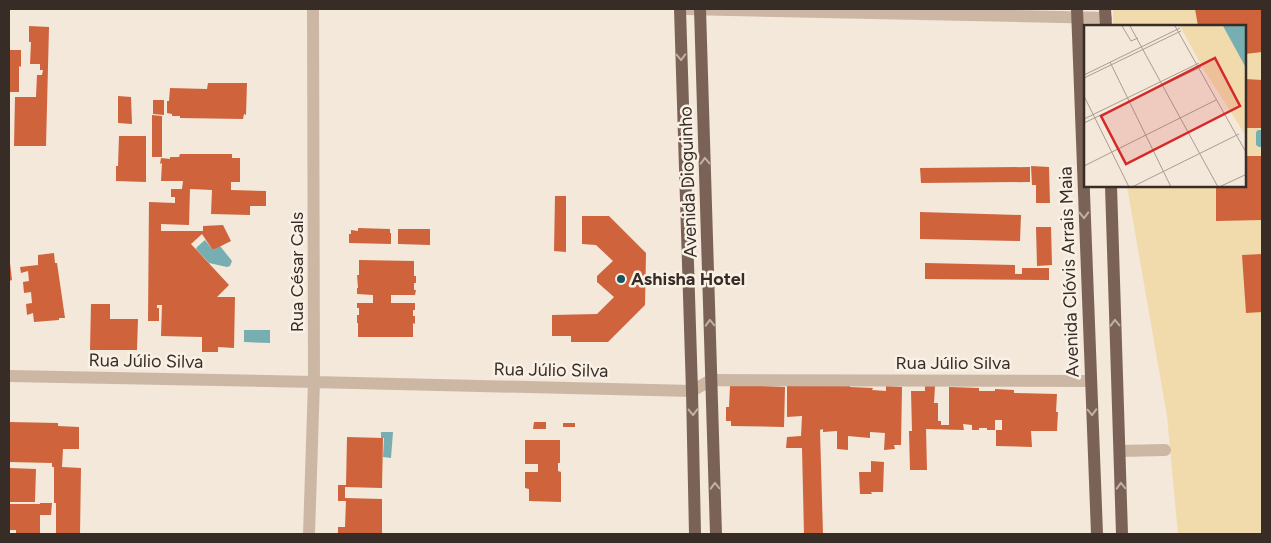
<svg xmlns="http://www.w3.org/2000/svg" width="1271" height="543" viewBox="0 0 1271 543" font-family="Figtree,sans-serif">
<rect width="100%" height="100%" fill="#f3e8d9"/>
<path fill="#f1dbad" d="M1113 9H1262V534H1178L1167 416 1127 186H1245V26H1113Z"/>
<path fill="#76aeb2" d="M1258 130H1262V147H1259L1256 145V132Z
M205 240 212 249H215L220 246 232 261 230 266 227 267 209 263 196 249 197 247Z
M244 330H270V343L244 342Z
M381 432H393L391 458 383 457 384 438H381Z"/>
<path fill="#ce633c" d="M1195 9H1262V52L1245 54V26H1198Z
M29 26 49 27 46 146H14L15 97H36L37 75H42L43 70H40V64H30L31 42H29Z
M9 50H21V67L19 66V92H9Z
M1245 79 1262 80V128H1245Z
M208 83H247L246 115 244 114 243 119 180 118V116H172V114L167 113V101H169L170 88 207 89Z
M118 96 131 97 132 124 118 123Z
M153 100H164V115L153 114Z
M152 115 162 116V157H152Z
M119 136H146V182L116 181V166H118Z
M180 154H232V158H240V182H231V190L266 191V206H250V215L211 214 212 190 190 189 189 225 161 224V231H203V226L223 225 231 241 215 249H212L202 234 191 244 229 285 217 297H235L234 348 218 347V352H202V337L161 336 162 305H157V308H159V321H148L149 202 175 203V197H171V189H182L183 181H161L162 163 160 164 161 158 170 159V157H179Z
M1245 156H1262V220L1216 221V186H1245Z
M1031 166 1049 167 1050 203H1036V185H1032Z
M1030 167V182L921 183 920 168Z
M555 196H566V252L554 251Z
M920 212 1021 215 1020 241 920 239Z
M582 216H609L646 253 645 305 608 342H571V336H552V315L597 314 614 297 597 282V276L613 261 596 245 582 244Z
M1036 227H1051L1052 265 1037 266Z
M358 228 390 229V233H391V244L349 243V234H351V230L358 231Z
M398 229H430V245L398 244Z
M54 253 55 263H57L65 318H59V320L34 322 33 313 27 315 26 304 32 303 31 292 24 293 23 282 29 281 28 271 21 273 20 267 38 265V255Z
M1262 254V312L1246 313 1242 255Z
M359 260 414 261V276H416V283H414V290H416L415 295H391V303H415V310H413V316H415V324L413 323V337H358V323H357V315H359V308H357V303H373V295L357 294V288H358L357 275H359Z
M10 263 12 280 9 281V264Z
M925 263 1015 265V274H1022V268H1049V280L925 279Z
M91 304H110V319H138L137 350H90Z
M787 383 850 384V387L873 388 872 390 886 391V386L902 387 901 445H894L895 449 884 450 885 433 870 432V438L848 436V450L837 449V431L823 432V429L820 430 823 534H804L802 448H786L787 437 801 436 802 416 787 417Z
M730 386H762L785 387 784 427 731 426V421H726V407H729Z
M925 386H935L934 403H938V421H941V425H949V387L979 388V391H995V389L1014 390V393L1057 394 1056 412H1058L1057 431H1031L1032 447 996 446V430H1002V420H995V430H987V428H979V430H972V425L963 424 964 430 926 429 927 470H910L909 431H912L911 391H925Z
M9 422 58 423V426L79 427V449H63L62 467 81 468 80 534H56V503H54V467H52V463L9 462Z
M534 422H546V429H533Z
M563 423H575V427H563Z
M347 437 383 438 382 488 345 487V498L382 499V534H338V527H345L346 501H338V485H346Z
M525 440H560V463H558V471L561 472V502L529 501V489L525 488V472H538V464H525Z
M871 461 884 462 883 492H871L872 494H860L859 472H871Z
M9 468 36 469 35 502H9Z
M40 503H52L51 515H40V534H19L16 533V530H9V504H40Z"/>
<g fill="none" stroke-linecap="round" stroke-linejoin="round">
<path stroke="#ccb7a5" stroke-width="12" d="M686 9 1106 18
M9 376 314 382 692 391 711 380 1090 381
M1120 451 1165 450
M309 534 314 382 313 9"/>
<path stroke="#7a6356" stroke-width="12" d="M680 9 692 391 695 534
M700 9 716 534
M1077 9 1097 534
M1105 9 1106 26
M1111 186 1122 534"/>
</g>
<defs><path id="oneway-chevron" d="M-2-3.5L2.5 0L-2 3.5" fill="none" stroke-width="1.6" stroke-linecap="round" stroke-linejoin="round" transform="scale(1.25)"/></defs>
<g stroke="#c0b1a5">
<use href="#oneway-chevron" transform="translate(681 57) rotate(88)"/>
<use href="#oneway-chevron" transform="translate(705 161) rotate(-92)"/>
<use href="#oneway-chevron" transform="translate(1084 215) rotate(88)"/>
<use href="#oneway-chevron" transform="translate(710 323) rotate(-92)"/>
<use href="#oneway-chevron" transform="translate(1115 323) rotate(-92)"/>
<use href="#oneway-chevron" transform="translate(693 412) rotate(89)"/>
<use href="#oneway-chevron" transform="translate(1092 412) rotate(88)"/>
<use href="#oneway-chevron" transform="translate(715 486) rotate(-92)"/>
<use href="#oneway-chevron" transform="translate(1121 486) rotate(-92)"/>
</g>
<circle fill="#19555b" stroke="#faf1e6" stroke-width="2" cx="621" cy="279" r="5"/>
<g text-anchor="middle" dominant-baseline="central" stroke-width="5" stroke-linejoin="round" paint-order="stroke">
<g font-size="18" fill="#372c26" stroke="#faf1e6">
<text transform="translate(688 182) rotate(-92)">Avenida Dioguinho</text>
<text transform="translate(297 272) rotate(-90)">Rua César Cals</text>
<text transform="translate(1069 272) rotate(-92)">Avenida Clóvis Arrais Maia</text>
<text transform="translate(146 361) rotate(1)">Rua Júlio Silva</text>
<text x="953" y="363">Rua Júlio Silva</text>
<text transform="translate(551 370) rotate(1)">Rua Júlio Silva</text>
</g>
<g font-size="18" font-weight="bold" fill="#372c26" stroke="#faf1e6" text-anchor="start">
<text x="631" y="279">Ashisha Hotel</text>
</g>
</g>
<g transform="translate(1084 25)">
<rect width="162" height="162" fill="#f3e8d9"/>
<path d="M96 1H139L162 43V111L120 45Z" fill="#f1dbad"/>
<path d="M139 1H162V43Z" fill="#76aeb2"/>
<path fill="none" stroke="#a89d91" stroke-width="1" d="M38 1 47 16 54 13M46 1 134 162M91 1 163 129M26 37 87 162M0 50 96 3M0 53 97 6M0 71 45 162M0 94 115 38M0 98 117 42M0 141 132 75M48 162 155 109M135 162 163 149"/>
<path fill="#d62828" fill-opacity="0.15" stroke="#d62828" stroke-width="2.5" d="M131 33 156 81 42 139 17 91Z"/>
<rect width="162" height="162" fill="none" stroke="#372c26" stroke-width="2.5"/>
</g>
<rect width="1271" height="543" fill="none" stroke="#372c26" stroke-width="20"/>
</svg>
